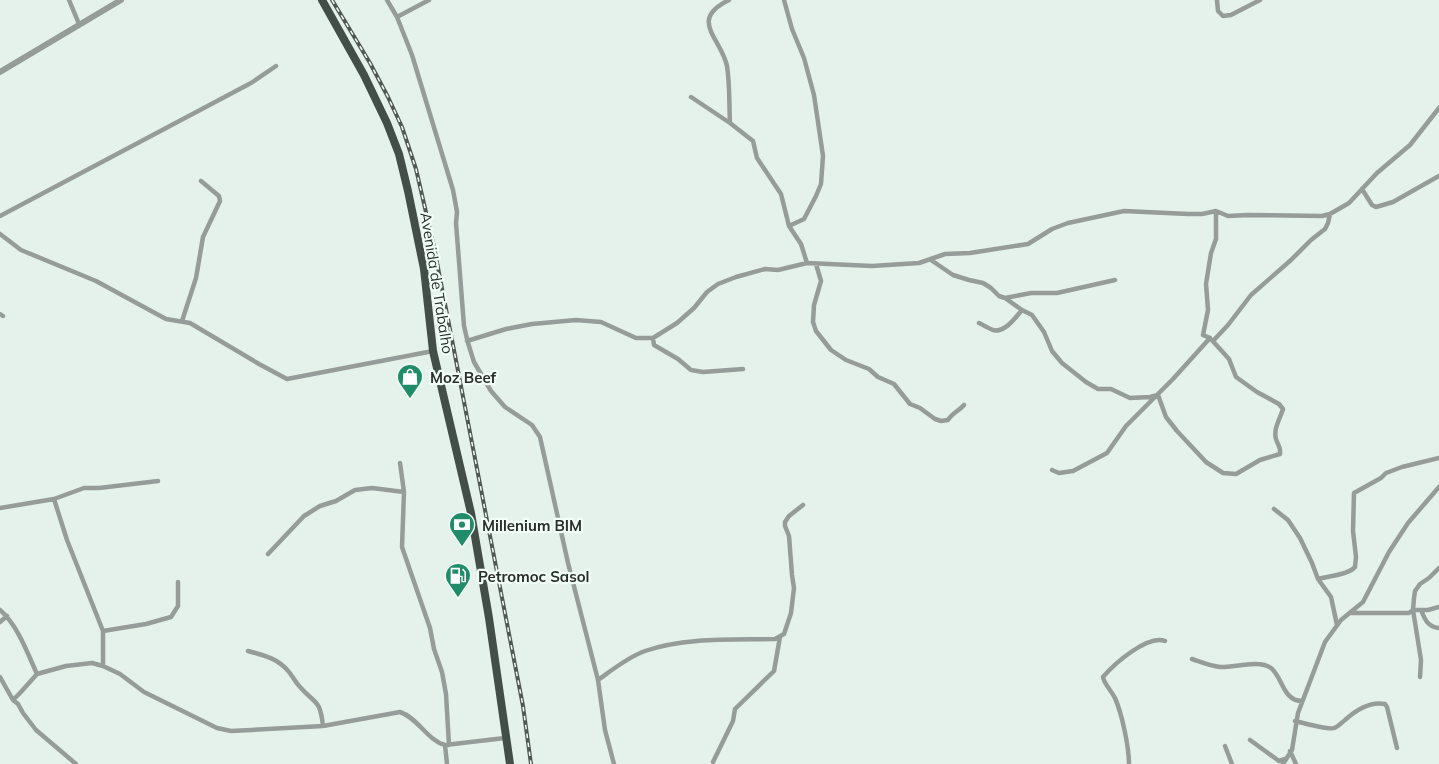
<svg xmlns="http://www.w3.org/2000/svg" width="1439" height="764" viewBox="0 0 1439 764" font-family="Mulish,sans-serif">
<rect width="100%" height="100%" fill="#e4f2eb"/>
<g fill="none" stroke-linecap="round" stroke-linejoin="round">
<path stroke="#969c99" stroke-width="4.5" d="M69 0 79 24
M387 0 397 17 429 0
M729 0C688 20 721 38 727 66 730 85 729 104 730 123
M784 0 792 29 804 58 814 95 823 156 821 184 816 196 804 219 789 226
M1217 0 1218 11 1223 16 1231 15 1260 0
M397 17 412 55 453 190 457 212 456 223 464 326 468 343 474 362 491 391 505 407 532 425 540 437 568 563 598 680 605 730 614 764
M691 97 730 123 753 141 757 158 781 194 789 226 801 244 807 263
M1362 189 1372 205 1376 207 1393 202 1439 176
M0 216 251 83 276 66
M0 234 21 250 96 281 166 319 190 323 259 364 287 379 433 351
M931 260 953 275 969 280 983 283 991 288 999 296 1005 298 1022 310 1032 315 1044 332 1052 351 1062 363 1086 382 1098 389H1111L1130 398 1150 397 1158 395 1166 417 1177 431 1206 462 1223 473 1236 474 1260 460 1280 454C1281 447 1278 446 1276 439 1273 429 1280 419 1283 409L1279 404 1257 392 1236 377 1229 359 1210 338
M816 264 821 281 814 305 813 322 816 331 831 350 846 360 869 369 878 377 894 384 910 404 920 408 935 419 941 421 948 420C952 413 959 411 964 405
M1005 298 1031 293H1057L1115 280
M0 314 3 316
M182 321 196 278 203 237 220 201 219 196 201 181
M979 323C983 325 988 328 993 330 1005 333 1015 318 1022 310
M653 338 654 345 678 359 691 370 703 372 743 369
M467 341 506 329 532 324 576 320 601 322 636 338H653L677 323 694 308 707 292 718 284 736 277 765 269 778 270 807 263 872 266 919 263 945 254 970 253 1028 244 1052 229 1068 223 1124 211 1188 214H1202L1216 211 1228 216 1248 215 1322 216 1330 214 1349 203 1377 173 1410 145 1439 108
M1213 341 1228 325 1251 295 1291 260 1311 240 1325 229 1328 223 1330 214
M400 463 404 492 402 547 430 628 434 649 442 672 446 694 449 745
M1052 470 1059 473 1073 471 1107 453 1126 426 1173 379 1210 338 1203 335 1208 310 1206 284 1211 253 1216 239V211
M0 508 54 499
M1274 509 1288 520 1300 538 1312 563 1318 579 1331 597 1337 625
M268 554 304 516 320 506 336 501 355 490 372 488 404 492
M1318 579C1329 576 1348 575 1355 567L1356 557 1353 531 1354 493 1381 478 1386 473 1402 467 1439 458
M0 610C18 626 27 652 37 674
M1421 610C1425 620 1428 627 1439 628
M1350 613H1409L1413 610H1428L1439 607
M0 622 7 616
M103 631 146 624 171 617 178 606V582
M248 651C264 655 279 659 289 672 293 677 296 683 300 687 316 705 320 699 323 726
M1192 659C1201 662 1210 666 1220 667 1233 668 1259 659 1271 668 1283 678 1283 701 1302 701
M103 666V631L67 540 54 499 84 488H99L158 481
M0 677 13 700 18 704 23 713 36 730 76 764
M1420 677 1421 660 1413 610 1414 598 1415 591 1420 584 1429 578 1439 568
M598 680C612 670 628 657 645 651 686 637 733 640 775 639L784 634 791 613 794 588 792 575 789 536 785 526V522L789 516 803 505
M13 700 20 693 37 674 66 666 92 663 103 666 120 674 144 692 217 728 231 731 323 726 400 712C418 718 427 740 445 745L505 738
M1295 721C1303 723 1329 730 1334 728 1338 727 1342 722 1345 720 1356 710 1370 701 1385 704L1387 707 1397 748
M1250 740 1279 761 1285 759
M445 745 447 764
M1225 746 1232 764
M1290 751 1296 764
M713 762 733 721 735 709 774 671 780 637
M1129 764C1129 747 1122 714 1115 698 1111 690 1104 684 1103 677 1114 664 1148 634 1165 641
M1283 764 1292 750 1298 713 1325 642 1341 620 1363 602 1389 552 1408 523 1439 487"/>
<path stroke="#969c99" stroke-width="6" d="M0 72 121 0"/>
<path stroke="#444e49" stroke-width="8" d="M322 0 364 75 387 123 399 154 408 191 424 269 433 351 471 513 489 618 510 764"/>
<defs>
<path id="rail" d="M332 0 370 63 388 97 402 127 416 169 434 247 523 706 531 764"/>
</defs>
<use href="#rail" stroke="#515854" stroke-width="4"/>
<use href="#rail" stroke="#f2fff9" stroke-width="1.5" stroke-dasharray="4.5" stroke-linecap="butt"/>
</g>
<defs>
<symbol id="shop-pin" viewBox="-11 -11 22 30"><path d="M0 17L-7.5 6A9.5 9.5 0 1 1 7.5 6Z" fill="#208c6a" stroke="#f2fff9"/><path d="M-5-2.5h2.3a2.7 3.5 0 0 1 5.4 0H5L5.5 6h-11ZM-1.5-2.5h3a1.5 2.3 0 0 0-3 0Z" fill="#fff"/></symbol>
<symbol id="bank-pin" viewBox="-11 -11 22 30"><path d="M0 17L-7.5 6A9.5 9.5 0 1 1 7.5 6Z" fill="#208c6a" stroke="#f2fff9"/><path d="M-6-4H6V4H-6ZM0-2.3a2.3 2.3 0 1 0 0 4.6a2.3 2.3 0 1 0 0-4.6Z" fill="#fff"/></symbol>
<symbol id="fuel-pin" viewBox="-11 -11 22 30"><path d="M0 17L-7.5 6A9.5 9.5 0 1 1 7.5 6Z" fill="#208c6a" stroke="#f2fff9"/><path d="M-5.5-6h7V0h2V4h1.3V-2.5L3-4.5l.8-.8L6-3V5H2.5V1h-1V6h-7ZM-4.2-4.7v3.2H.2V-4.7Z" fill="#fff"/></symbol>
</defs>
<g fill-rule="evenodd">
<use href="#shop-pin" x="395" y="362" width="30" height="40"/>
<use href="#bank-pin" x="447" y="510" width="30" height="40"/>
<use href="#fuel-pin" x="443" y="561" width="30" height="40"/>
</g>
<g text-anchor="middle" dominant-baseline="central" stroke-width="4.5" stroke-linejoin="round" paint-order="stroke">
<g font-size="15" fill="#292e2b" stroke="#f2fff9">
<text transform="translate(437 283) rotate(81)">Avenida de Trabalho</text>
</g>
<g font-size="15" font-weight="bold" fill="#292e2b" stroke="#f2fff9" text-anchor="start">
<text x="430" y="377">Moz Beef</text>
<text x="482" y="525">Millenium BIM</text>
<text x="478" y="576">Petromoc Sasol</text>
</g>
</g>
</svg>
